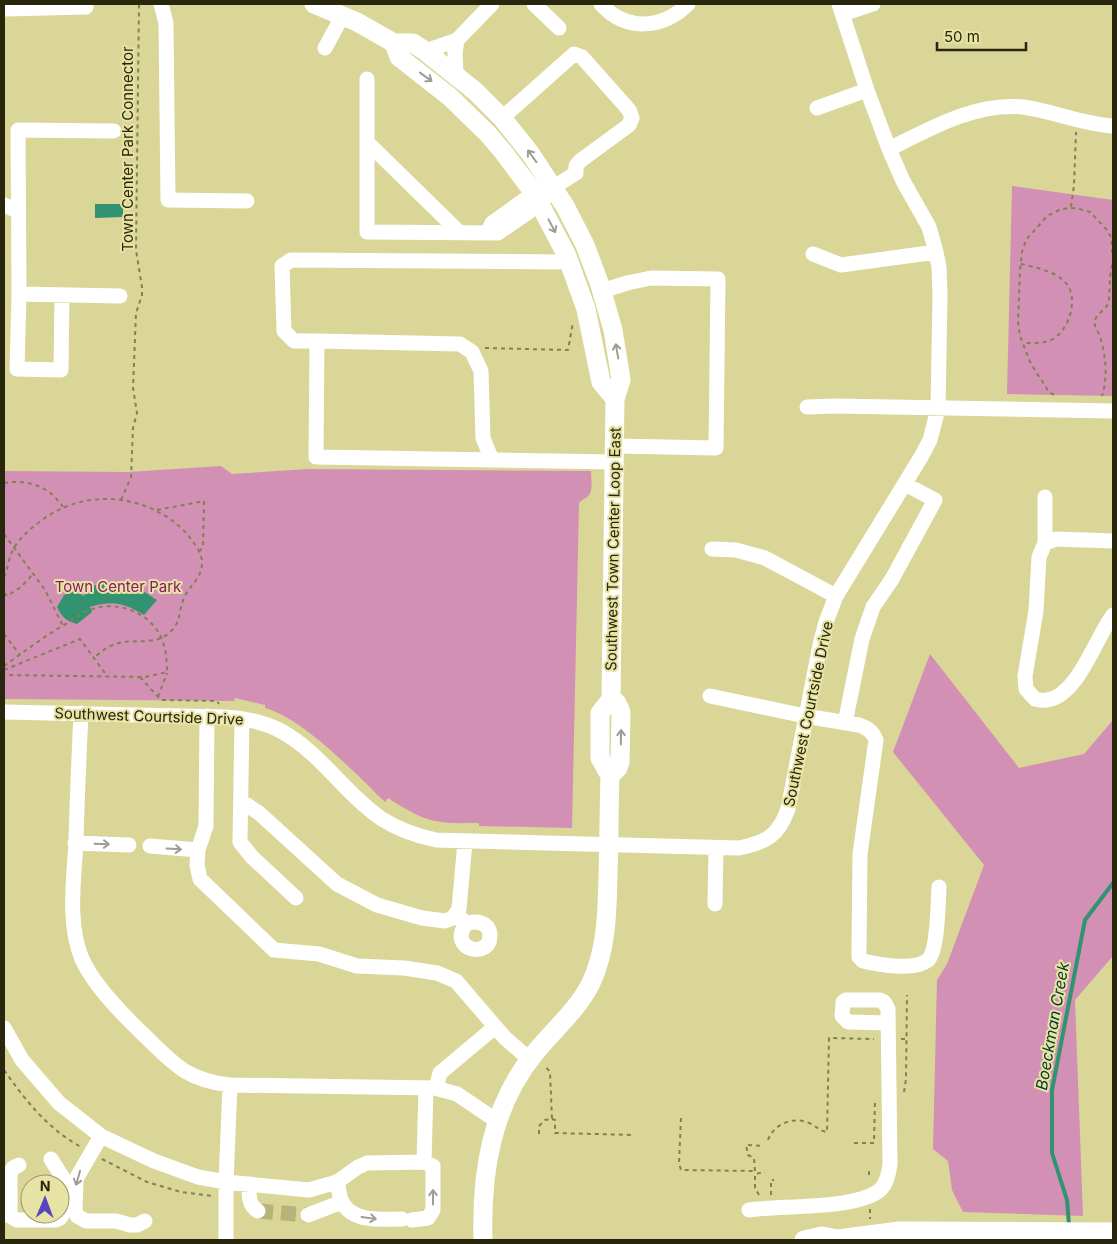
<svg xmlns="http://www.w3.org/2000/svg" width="1117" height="1244" viewBox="0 0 1117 1244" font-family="Inter,sans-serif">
<rect width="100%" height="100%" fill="#dad697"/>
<path fill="#d290b5" d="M1012 186 1113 200V396L1007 394Z
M221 466 232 474 308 469 591 471C591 477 593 491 589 495 586 499 582 499 579 503L572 828 479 826V823C465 823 449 824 435 821 422 819 400 806 388 798L385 802C355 773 304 719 265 708V705L235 698 234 701 4 699V471L128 472Z
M930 654 1019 768 1084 754 1113 720V956L1075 1000 1083 1216 963 1212 952 1190 948 1161 933 1149 937 980 947 964 984 865 893 752Z"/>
<path fill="#31936f" d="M95 204H123V217L95 218Z
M106 582C131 582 137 587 157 600L144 615C124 603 113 600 90 607L92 612 77 624C66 621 62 617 57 607L64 595 77 590 83 596 86 594 83 589Z"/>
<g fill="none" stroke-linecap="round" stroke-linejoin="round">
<path stroke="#31936f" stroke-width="4" d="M1069 1225 1067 1200 1052 1153V1090L1085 920 1113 883"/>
<path stroke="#b6b37b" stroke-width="15" stroke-dasharray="15 8" stroke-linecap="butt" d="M258 1211 308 1215"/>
<path stroke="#838053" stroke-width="2" stroke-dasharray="4 4" stroke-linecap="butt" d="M1071 207 1074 185 1076 132
M1021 264C1034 267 1054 271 1064 281 1080 295 1070 329 1053 339 1044 344 1033 343 1023 343
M485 348 568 350 573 322
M1054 395 1049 392 1031 364 1020 336 1018 322 1020 270 1022 252 1026 240 1047 216 1061 209 1076 208 1090 212 1107 230 1111 237 1113 260 1110 277 1109 299 1107 306 1097 316 1094 322C1095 327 1098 331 1100 337 1106 356 1108 377 1102 396
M4 483C28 479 49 486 63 507
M121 500 131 477 133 428 137 413 133 388 136 313 142 295V287L136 250 139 4
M157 510 204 501 203 547 199 552
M4 534 45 590 63 626
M4 577C8 568 9 556 14 548 22 533 48 514 63 508 105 489 158 501 188 535 195 544 203 554 202 565 201 579 189 586 184 598 179 609 181 620 173 629 160 645 141 640 123 642 112 644 102 650 94 658
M4 593 7 596 21 587 32 575
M4 634 20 655
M4 666C24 652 43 637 64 625 72 621 79 615 87 611 107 602 131 606 148 620 164 634 167 652 167 672L145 677 4 675
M4 670 80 639 107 676
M140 677 161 700 217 701 219 704
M158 697 167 673
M901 1039H907
M4 1070C26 1101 47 1128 81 1147
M904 1092 906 1079 907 995
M681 1118 679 1163 681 1170 755 1171
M552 1119 555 1120V1133L634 1135
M539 1134V1126L545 1120 552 1119 550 1072 545 1066
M768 1140C774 1124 793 1116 809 1123 816 1126 820 1131 827 1132L829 1038 874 1039
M854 1143H874L875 1099
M102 1159 147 1182 181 1192 213 1196
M755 1171 754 1158 748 1155 746 1145 764 1146
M868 1172H869V1179
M759 1195 755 1188V1174L765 1172
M771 1195V1180H774
M870 1209V1219"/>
<path stroke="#fff" stroke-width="15" d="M161 4 166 23 168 200 247 201
M534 4 559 28
M601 4C626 32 663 29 688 4
M4 9 86 7V4
M843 14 873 4
M325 48 343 15
M425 51 457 40 492 4
M456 75 455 53 457 40
M367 79V232L498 233 540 204 547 196
M817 108 867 90
M114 131 18 130 19 294 120 296
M367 142 459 232
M889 149C929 129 976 102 1023 107 1053 111 1082 124 1113 126
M4 205 18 211
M488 232 492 223 534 193 554 187 576 173V166L580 161 629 125 632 118 629 110 582 57 574 54 502 118
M813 254 841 265 936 252
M602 291 627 283 651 278 718 279 716 448 615 446
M19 294 17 369 61 370 62 295
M317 341H294L284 331 282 266 291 260 569 262
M807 407 835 406 1113 411
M492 460 483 438 481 371 472 352 460 344 317 341 316 457 615 462
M1045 497V543
M1113 541 1056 539 1045 543 1039 557 1036 611 1025 676 1026 689 1035 699C1039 700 1044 701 1047 700 1078 696 1096 637 1113 615
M712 549 736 550 765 558 836 596
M710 696 805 716 859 725C868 728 872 731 876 740L860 854 859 949V957L863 961C879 965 915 971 928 960 938 951 938 902 939 887
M4 712 225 717C244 718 264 722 281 731 321 753 345 794 382 819 399 830 417 836 436 840L739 848C766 842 778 837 788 809L820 645 826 622 836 596 921 457 930 440 938 409 940 295 939 267 936 252 929 227 903 181 889 149 867 90 839 4
M81 713C79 756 77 799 76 842 74 880 67 923 82 959 93 984 124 1016 144 1035 174 1064 186 1080 230 1085L435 1088 457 1094 497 1121
M207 716 206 826 198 850 197 865 200 879 274 950 319 954 357 966 404 968 437 973 456 981 505 1038 529 1059
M242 719 240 842 252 857 296 898
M845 723 862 639 873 607 892 579 935 500 905 484
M241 804 247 805 259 813 337 884 377 905 422 918 445 921 453 918 459 909 465 842
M75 843 129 845
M150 846 198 850
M715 904 716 848
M456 913 466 924C447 950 491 960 490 935 489 922 476 920 466 924
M4 1028 22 1060 59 1103 101 1136 154 1161 198 1177 226 1182 309 1190 337 1182 358 1167 367 1163 424 1162 426 1088
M436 1088 440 1073 495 1027
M101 1136 76 1179 75 1210 77 1216 86 1221H116L130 1225H137L145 1221
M19 1165 13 1168 10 1174V1216L17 1220H56L60 1218 62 1215 63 1178 51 1159
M337 1182C339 1188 339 1197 342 1202 353 1223 382 1219 402 1219
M249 1184C249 1195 248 1205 258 1211
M749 1210C780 1205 859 1210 881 1189 887 1183 889 1172 890 1164L888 1009 884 1002 880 1000H846L843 1002 842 1016 848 1022 888 1023
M308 1215 342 1202
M412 1220 428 1218 433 1210V1166L424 1162
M226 1240V1182L230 1085"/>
<path stroke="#fff" stroke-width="19" d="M314 4 357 22 394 43H413L425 51 475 91 502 118 530 153 565 206 585 245 600 285 613 330 619 367 621 380 615 399 611 699 600 713V758L610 776C609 809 609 842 608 875 607 912 607 949 591 983 577 1011 553 1030 534 1054 491 1107 481 1174 483 1240
M394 43 399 57 450 97 488 134 504 153 534 193 567 256 586 309 601 382 615 399
M610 776 618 768 620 762 621 712 617 703 611 699
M804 1240 822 1236 838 1239 899 1231 1113 1232"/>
</g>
<defs><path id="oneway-shaft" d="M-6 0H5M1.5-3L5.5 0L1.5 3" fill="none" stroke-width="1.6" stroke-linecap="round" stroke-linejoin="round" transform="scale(1.25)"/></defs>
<g stroke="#9e9d92">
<use href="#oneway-shaft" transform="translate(426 77) rotate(36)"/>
<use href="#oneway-shaft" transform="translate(532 156) rotate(-126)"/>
<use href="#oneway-shaft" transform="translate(552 226) rotate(62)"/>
<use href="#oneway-shaft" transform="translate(617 351) rotate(-100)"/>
<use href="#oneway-shaft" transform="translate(621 737) rotate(-89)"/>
<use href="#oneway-shaft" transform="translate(102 844) rotate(2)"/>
<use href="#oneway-shaft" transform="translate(174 849) rotate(3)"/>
<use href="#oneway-shaft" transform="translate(78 1178) rotate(106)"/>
<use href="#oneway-shaft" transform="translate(433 1197) rotate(-90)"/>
<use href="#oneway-shaft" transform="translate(369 1218) rotate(8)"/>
</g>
<g text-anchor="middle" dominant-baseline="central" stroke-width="4" stroke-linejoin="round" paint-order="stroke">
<g font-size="15" fill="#28260c" stroke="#e7e3a4">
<text transform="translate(127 149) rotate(-90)">Town Center Park Connector</text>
<text transform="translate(613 549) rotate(-89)">Southwest Town Center Loop East</text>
<text transform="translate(808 714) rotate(-78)">Southwest Courtside Drive</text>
<text transform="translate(149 716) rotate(2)">Southwest Courtside Drive</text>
</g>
<g font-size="15" fill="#8a1a66" stroke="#e7e3a4">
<text x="118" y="586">Town Center Park</text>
</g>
<g font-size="16" font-style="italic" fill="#003927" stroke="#e7e3a4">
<text transform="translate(1052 1026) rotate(-80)">Boeckman Creek</text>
</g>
</g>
<rect width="1117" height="1244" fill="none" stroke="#28260c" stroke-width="10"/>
<g transform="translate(45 1199) rotate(1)"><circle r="24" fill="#e7e3a4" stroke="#9b9767"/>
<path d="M0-4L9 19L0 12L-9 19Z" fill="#5845bd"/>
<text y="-8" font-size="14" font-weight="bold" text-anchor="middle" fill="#28260c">N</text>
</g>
<path d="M937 42v8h89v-8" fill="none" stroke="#28260c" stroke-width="2.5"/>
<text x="944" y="42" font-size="15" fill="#28260c" stroke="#e7e3a4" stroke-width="4" paint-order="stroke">50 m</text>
</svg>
